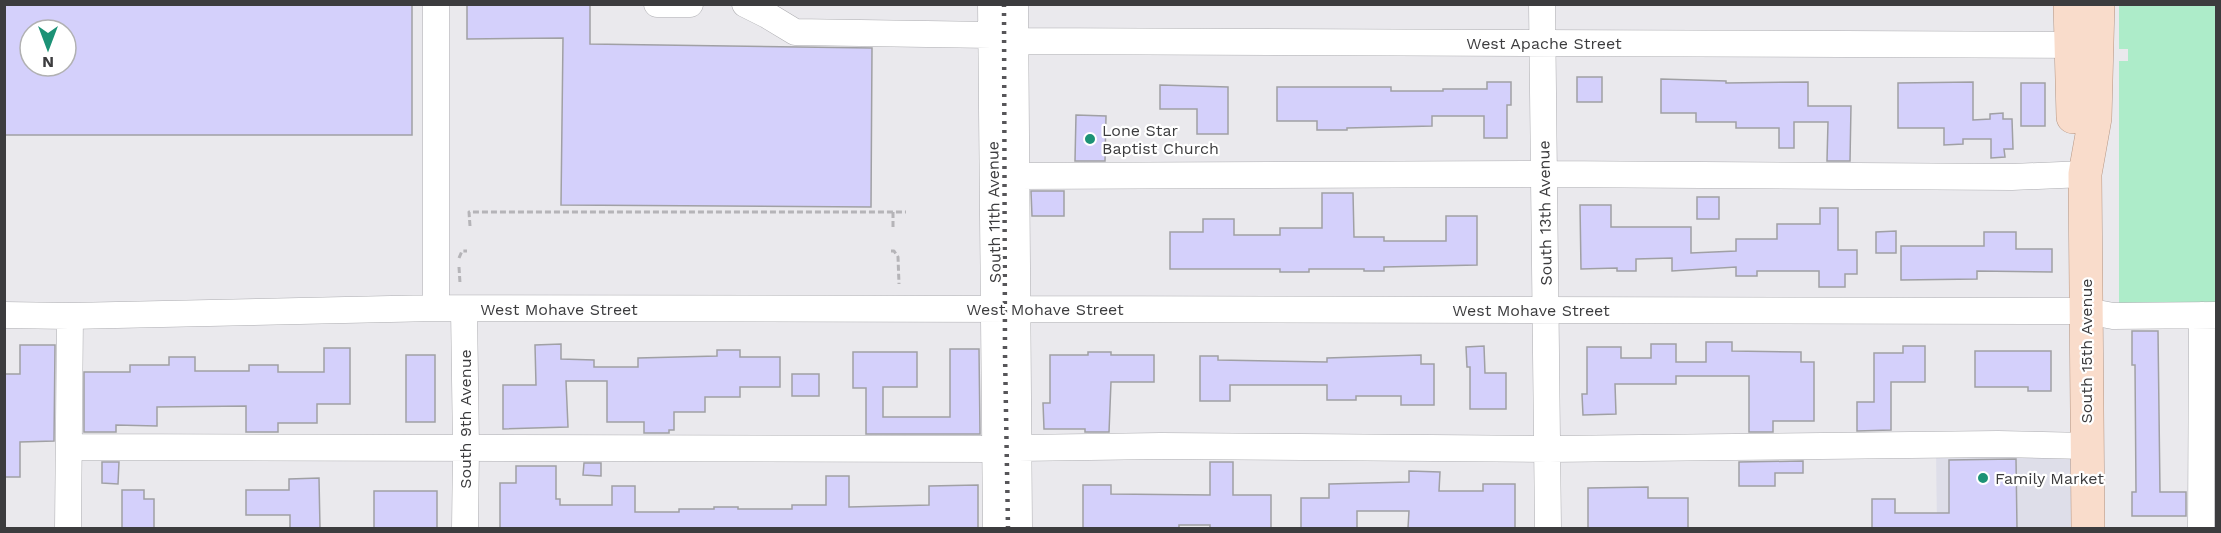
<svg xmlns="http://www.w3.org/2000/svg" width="2221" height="533" viewBox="0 0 2221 533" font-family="'Work Sans',sans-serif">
<rect width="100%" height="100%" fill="#eae9ed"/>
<path fill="#dedee9" d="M2082 448 2081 528H1937L1936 449Z"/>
<path fill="#adecc9" d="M2119 5H2216V312L2119 311V61H2128V49H2119Z"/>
<path fill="#d4d0fb" stroke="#a0a0a4" stroke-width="1.5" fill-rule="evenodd" d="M4 4H412V135H4ZM30 30H66V66H30Z
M467 4H590V44L872 48 871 207 561 205 563 38 467 39Z
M1577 77H1602V102H1577Z
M1661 79 1726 81V83L1808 82V106H1851L1850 161H1827L1828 122H1794V148H1779V128H1736V122H1696V113H1661Z
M1487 82H1511V105H1507V138H1484V116H1432V126L1347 128V130H1317V121H1277V87H1391V91H1443V89H1487Z
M1973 82V120L1990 119V114L2003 113V119H2012L2013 149H2004L2005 157 1991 158V139H1963V144L1944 145V128H1898V83Z
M2021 83H2045V126H2021Z
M1160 85 1228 87V134H1197V109H1160Z
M1076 115 1106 116 1105 161H1075Z
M1031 191H1064V216H1032Z
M1322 193H1353L1354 237H1384V241H1446V216H1477V265L1384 267V271H1364V269H1309V272H1280V269H1170V232H1203V219H1234V235H1280V228H1322Z
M1697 197H1719V219H1697Z
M1580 205H1611V227H1691V253L1736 251V239H1777V224H1820V208H1838V250H1857V274H1845V287H1819V271H1757V276H1736V267L1672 271V258L1636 259V271H1617V268L1581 269Z
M1896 231V253H1876V232Z
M1984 232H2016V249H2052V272L1977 271V279L1901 280V246H1984Z
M2132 331H2158L2160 492H2186V516H2132V492H2136L2135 365H2132Z
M1706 342H1732V351L1801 352V362H1814V421H1773V432H1749V376H1676V384H1615L1616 414 1583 415 1582 394H1587V347H1621V358H1651V344H1676V362H1706Z
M561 344V359L594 360V367H638V358L717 356V350H740V357H780V387H740V397H705V412H674V430H669V433H644V422H607V381H566L568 427 503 429V385H536L535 345Z
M20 345H55L54 441 20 442V477H4V374H20Z
M1484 346 1485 373H1506V409H1470V367H1467L1466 347Z
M1903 346H1925V382H1891V430L1857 431V402H1874V353H1903Z
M324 348H350V404H317V423H278V432H246V406L157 407V426L116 425V432H84V372H130V365H169V357H195V371H249V365H278V372H324Z
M950 349H979L980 434H866V388H853V352H917V387H883V417H950Z
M1975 351H2051V391H2028V387H1975Z
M1088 352H1111V355H1154V382H1111L1109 432H1085V429H1044L1043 403H1050V355H1088Z
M406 355H435V422H406Z
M1421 355V364H1434V405H1401V396H1356V400H1327V385H1230V401H1200V356H1218V360L1327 362V358Z
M792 374H819V396H792Z
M2016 459 2017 528H1872V499H1895V513H1949V460Z
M1803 461V473H1775V486H1739V462Z
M102 462H119L118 484 102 483Z
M1210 462H1233V495H1271V528H1210V525H1179V528H1083V485H1111V494L1210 495Z
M584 463H601V476L583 475Z
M516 466H556V499H560V505H612V486H635V512H679V509H714V507H738V509H792V505H826V476H849V507L929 505V486L978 485V528H500V483H516Z
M1409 471 1440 472 1439 491H1483V484H1515V528H1408L1409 511H1357V528H1301V498H1329V484L1409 482Z
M319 478 320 528H290V515H246V490H289V479Z
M1648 487V498H1688V528H1588V488Z
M122 490H144V499H154V528H122Z
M374 491H437V528H374Z"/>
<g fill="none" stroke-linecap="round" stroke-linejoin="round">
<defs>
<path id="minor" d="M436 4V308
M657 4H690
M745 4 767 15 795 32 992 35
M991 4 996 528
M1015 4 1019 528
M1542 4 1548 528
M992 41 2089 45
M1016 176 1545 174 2012 177 2085 174
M464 309 466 449 465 528
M4 315 70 316 436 308 2086 311 2113 316 2216 315
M69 447 995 449
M1018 448 1161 446 1548 449 1998 444 2087 446
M68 528 70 316
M2201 528 2202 315"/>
<path id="major" d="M2070 4 2073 117
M2088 528 2085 174 2095 118 2098 4"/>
</defs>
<use href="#minor" stroke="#adadb1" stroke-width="27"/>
<use href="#major" stroke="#b49583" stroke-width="34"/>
<path stroke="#b5b4b8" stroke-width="3" stroke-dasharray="6 3" stroke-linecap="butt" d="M893 212V228
M470 226 469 212H906
M891 251H894L898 257 899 284
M459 258 462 251H467
M459 267 460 283"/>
<use href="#minor" stroke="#fff" stroke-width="26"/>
<use href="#major" stroke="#f9dccb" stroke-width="33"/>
<path stroke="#565558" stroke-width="4.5" stroke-dasharray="3 6" stroke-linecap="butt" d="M1004 4 1005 353 1008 528"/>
</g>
<g fill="#1c9276" stroke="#fff" stroke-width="2">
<circle cx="1090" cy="139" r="6"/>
<circle cx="1983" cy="478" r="6"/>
</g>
<g text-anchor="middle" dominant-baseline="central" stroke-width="4.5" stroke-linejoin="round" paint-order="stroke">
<g font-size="16" fill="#3c3c3e" stroke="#fff">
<text x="1544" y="43">West Apache Street</text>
<text transform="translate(994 212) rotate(-91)">South 11th Avenue</text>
<text transform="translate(1545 213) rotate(-91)">South 13th Avenue</text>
<text x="559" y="309">West Mohave Street</text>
<text x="1045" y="309">West Mohave Street</text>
<text x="1531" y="310">West Mohave Street</text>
<text transform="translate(2086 351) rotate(-90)">South 15th Avenue</text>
<text transform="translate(465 419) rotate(-90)">South 9th Avenue</text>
</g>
<g font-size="16" fill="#3c3c3e" stroke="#fff" text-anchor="start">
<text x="1102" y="130">Lone Star<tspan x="1102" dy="18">Baptist Church</tspan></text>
<text x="1995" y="478">Family Market</text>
</g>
</g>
<rect width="2221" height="533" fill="none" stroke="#3c3c3e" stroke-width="12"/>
<g transform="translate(48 48) rotate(180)"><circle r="28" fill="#ffffff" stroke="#b1b1b2" stroke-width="1.5"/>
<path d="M0-4.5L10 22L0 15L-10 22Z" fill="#1c9276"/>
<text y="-9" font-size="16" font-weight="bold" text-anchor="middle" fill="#3c3c3e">N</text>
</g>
</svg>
